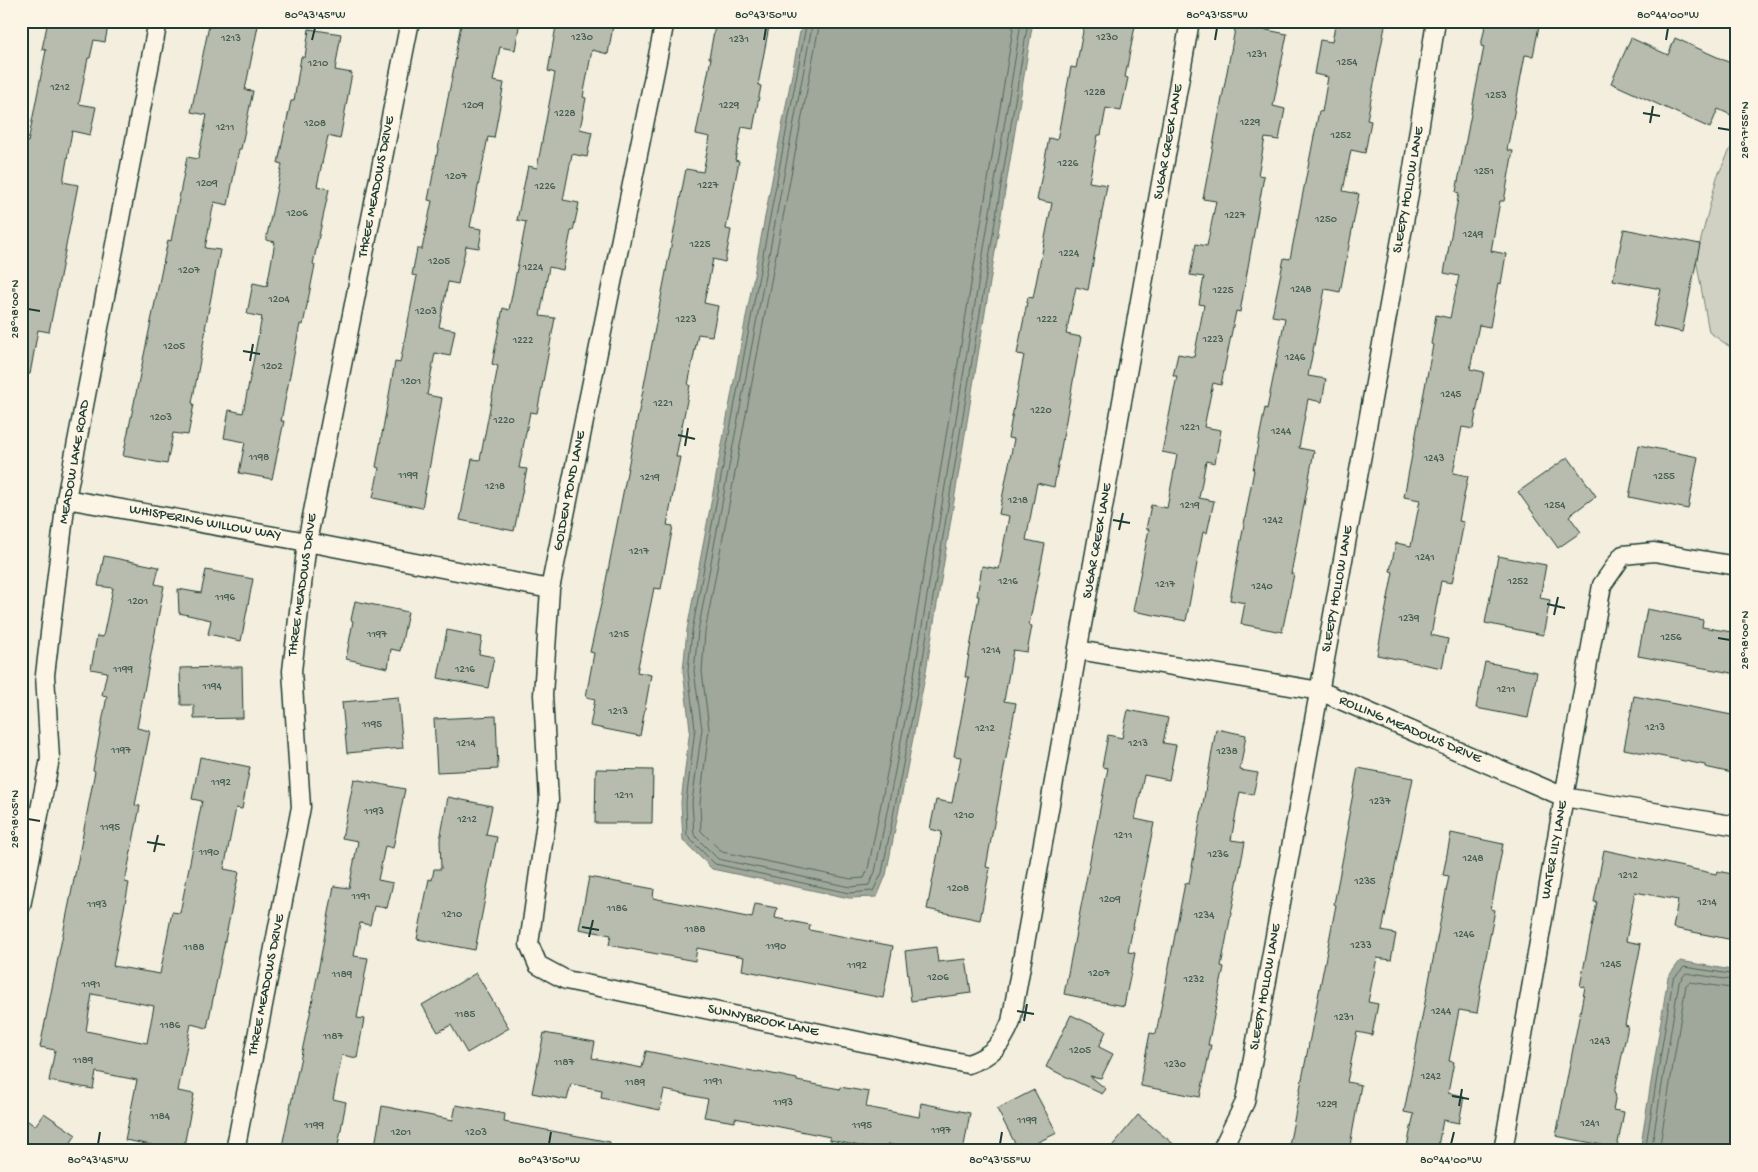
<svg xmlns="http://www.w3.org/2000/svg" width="1758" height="1172" viewBox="0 0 1758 1172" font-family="'Gochi Hand',sans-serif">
<rect width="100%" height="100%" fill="#f3eede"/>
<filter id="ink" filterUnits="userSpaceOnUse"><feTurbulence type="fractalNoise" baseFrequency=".02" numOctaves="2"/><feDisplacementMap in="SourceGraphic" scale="10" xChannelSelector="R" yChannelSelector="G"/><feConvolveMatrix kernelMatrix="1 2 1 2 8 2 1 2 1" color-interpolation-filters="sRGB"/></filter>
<g filter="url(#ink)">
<path fill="#d0d1c2" stroke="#78877b" d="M1737 135V352L1709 332 1696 259 1717 177Z"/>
<path fill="#a0a89b" stroke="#6c7d72" d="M802 21H1030L1032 27 925 677 886 875 877 897 849 898 712 869 683 840 681 802 690 729 683 671 687 630Z
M1680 961 1737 971V1151H1640L1668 977Z"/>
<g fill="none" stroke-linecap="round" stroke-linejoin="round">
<path stroke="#53685d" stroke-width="1" d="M807 21 692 631 688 671 695 729 686 802 687 836 715 864 849 893 873 891 882 873 920 676 1027 28 1026 21
M813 21 698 631 694 671 702 729 692 802 694 835 718 859 850 887 869 885 875 872 914 675 1020 29 1019 21
M820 21 705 632 702 671 709 729 700 803 701 831 722 852 851 879 864 878 868 869 907 673 1013 29 1012 21
M1645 1151 1673 979 1684 967 1737 975
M1651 1151 1679 982 1686 973 1737 981
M1659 1151 1686 985 1690 982 1737 989"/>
</g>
<path fill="#b8bcae" stroke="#1f3d34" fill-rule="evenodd" d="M48 21H109L105 42 94 40 90 58H88L79 104 96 107 90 135 72 131 63 182 78 185 49 332 38 330 30 374H21V140L28 142 46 50 42 49Z
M210 21H259L245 90 253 91 241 149H239L228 205 214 202 205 248 220 250 205 329H206L192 403 194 404 188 435 173 433 167 464 123 456 168 240 171 241 187 157 198 159 207 115 191 112Z
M466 21H520L515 50 500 47 493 81 504 83 494 138 488 137 470 227 482 229 479 248 466 246 458 284 448 282 439 327 455 330 450 356 435 353 427 395 442 398 422 508 373 498 379 468 376 467 395 362 400 363 417 276 412 275 417 249H422L432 201 428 200 456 57 455 56 461 24 465 25Z
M557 21H589L613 26 608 54 592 50 583 97 586 98 580 129 592 132 587 157 572 154 563 200 579 203 573 231H571L563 270 549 267 540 316 555 318 537 413 530 412 519 468 527 469 514 531 460 520 472 459 480 460 498 366 492 364 503 308 509 310 526 222 517 220 528 166 537 168 555 73 548 71Z
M716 21H770L758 85 761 86 753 129 742 127 735 160 739 161 726 229 731 230 725 262 713 259 704 303 718 306 712 336 698 334 688 385H690L676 457H680L667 525 673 526 661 589 654 588 637 672 651 675 640 736 590 726 595 699 586 697 594 653 590 652 604 591 686 169 703 172 710 137 696 134 711 58H709Z
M1085 21H1112L1135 26 1125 77 1128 78 1121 111 1106 108 1101 135H1098L1089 182 1107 185 1088 290 1076 287 1066 334 1081 337 1054 487 1037 483 1026 540 1045 544 1029 625 1032 626 1027 652 1013 650 1004 701 1016 703 986 867 990 868 980 920 927 909 942 832 930 829 936 800 952 803 961 757 954 756 969 677H965L979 596H977L982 566 999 569 1009 516 999 514 1014 439 1008 438 1024 355 1017 354 1028 297 1033 298 1052 203 1037 200 1049 138 1057 140 1071 67 1076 68Z
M1336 21H1386L1367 120 1371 121 1365 153 1351 150 1343 191 1359 194 1340 292 1325 289 1308 376 1326 379 1322 402 1308 399 1299 448 1314 451 1291 574H1294L1282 632 1241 624 1245 603 1230 600 1254 470H1253L1265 408 1267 409 1285 318 1272 316 1284 258 1290 259 1319 111 1322 112 1328 77 1314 74 1320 40 1332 42Z
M1486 21H1540L1533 56 1525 55 1507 150 1513 151 1504 201H1500L1491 251 1506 254 1501 284 1498 283 1490 327 1479 325 1470 369 1484 372 1473 429 1462 427 1453 473 1468 476 1459 521 1464 522 1452 583 1441 581 1431 635 1448 639 1442 668 1377 655 1393 572 1390 571 1396 543 1411 546 1420 500 1404 497 1433 345 1431 344 1436 315 1450 318 1459 276 1444 273 1459 193 1456 192 1484 47 1481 46Z
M1236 24 1287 34 1273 106 1285 109 1279 140 1265 138 1258 175 1264 176 1240 312 1236 311 1221 385 1213 383 1204 427 1221 430 1215 463 1206 461 1199 498 1214 501 1207 533 1203 532 1186 621 1133 611 1149 529H1146L1151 505 1167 508 1177 455 1162 452 1177 376H1173L1178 354 1194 357 1204 305 1199 304 1204 277 1190 275 1196 244 1207 246 1216 201 1203 199Z
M309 29 341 34 335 70 352 73 340 139 328 136 317 186 329 189 313 264 315 265 303 325 300 324 281 421H284L272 479 239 473 245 442 224 438 229 410 243 413 262 317 247 314 253 283 267 286 275 242 266 240 282 164 278 163 291 101H294L301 57H305Z
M1631 38 1668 55 1675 38 1737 66V101L1731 115 1718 109 1710 128 1611 83Z
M1624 229 1700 244 1682 332 1653 326 1661 289 1613 280Z
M1639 445 1698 457 1688 509 1629 497Z
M1568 457 1596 496 1569 516 1581 532 1558 548 1518 492Z
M104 556 159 567 155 584 164 586 137 728 150 731 135 805 140 806 125 882 129 883 113 966 160 974 172 912 180 913 202 801 192 799 200 757 250 767 242 809 236 808 224 869 239 872 207 1028 191 1024 178 1091 194 1094 183 1151 125 1140 137 1080 96 1072 93 1089 49 1081 55 1050 40 1047 80 850 95 771 93 770 107 696 102 695 107 672 91 669 97 636 103 637 113 588 98 586ZM92 994 154 1006 147 1043 86 1031Z
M1498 556 1546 565 1540 598 1550 600 1543 635 1485 623Z
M206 570 253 579 241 641 208 634 211 620 179 613 178 589 201 593Z
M355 601 408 612 400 651 391 649 388 668 346 659 353 621 351 620Z
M1647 609 1703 620 1702 627 1737 633V674L1638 656Z
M447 630 482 637 479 654 494 657 488 688 438 678Z
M1485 662 1537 672 1528 718 1476 708Z
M226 667H242L243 718 194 719V705H181L180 668Z
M1634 696 1737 716V760H1735L1732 773 1705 767V765L1624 749Z
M398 697 403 748 347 753 342 702Z
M1128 710 1168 718 1163 743 1176 745 1169 780 1144 775 1135 819 1154 823 1128 952 1135 953 1124 1006 1064 994 1108 768 1102 767 1108 735 1122 738Z
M496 716 498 769 437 772 434 719Z
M1216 729 1246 735 1240 770 1258 773 1253 795 1240 792 1231 840 1245 842 1221 966 1224 967 1208 1045H1211L1200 1097 1141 1086V1078L1150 1033 1156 1034 1185 883 1189 884Z
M1358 768 1413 778 1382 931 1396 934 1391 960 1377 958 1368 1002 1378 1004 1372 1035 1357 1032 1347 1082 1361 1085 1349 1151H1288L1336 905 1334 904 1349 826 1347 825Z
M596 769 653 770 652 823H595Z
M354 779 405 789 393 848 385 846 378 880 393 883 387 908 374 906 370 925 360 923 354 956 368 958 357 1018 364 1019 357 1058 342 1055 333 1099 346 1102 337 1151H281L311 1009 334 886 349 888 358 841 342 838Z
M448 797 492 806 486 835 497 837 475 950 417 939 429 879 432 880 434 869H441L440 840Z
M1451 833 1503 844 1491 909 1495 910 1480 988 1481 989 1477 1013 1459 1010 1449 1061 1454 1062 1448 1093 1464 1096 1459 1123 1443 1120 1437 1151H1406L1414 1114 1404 1112 1449 876 1443 875Z
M1604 850 1716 874 1717 871 1737 875V922L1733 940 1673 928 1678 900 1635 892 1626 941 1641 944 1625 1025 1628 1026 1614 1094H1616L1613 1110 1624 1112 1617 1148 1556 1136 1585 987 1580 986 1597 902H1594Z
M589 877 654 889 653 898 752 918 755 904 777 908 775 918 810 925 809 930 893 946 883 998 742 970 744 957 697 948 695 961 609 945 611 935 579 929Z
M936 947 938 962 966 959 971 993 911 1001 905 951Z
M476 973 509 1028 467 1053 451 1025 438 1032 422 1005Z
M1071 1015 1106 1031 1099 1047 1113 1054 1101 1078 1090 1076 1106 1089 1102 1094 1046 1067Z
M544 1033 595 1042 592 1058 642 1068 646 1051 758 1073V1071L797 1079V1081L840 1089V1087L869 1092 866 1107 919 1117 921 1103 970 1113 963 1151H920L887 1144 886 1151H884L830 1140V1137L735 1118V1122L704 1117 708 1099 664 1090 660 1110 601 1098 602 1090 571 1084 567 1100 532 1093Z
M1034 1090 1057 1133 1019 1151 997 1109Z
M456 1105 505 1114 504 1122 610 1142 609 1151H374L382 1106 453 1120Z
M44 1113 76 1135 65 1151H21V1116L35 1126Z
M1138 1115 1182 1151H1108Z"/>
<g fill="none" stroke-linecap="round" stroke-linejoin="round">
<defs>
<path id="minor" d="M665 21 550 589 543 695 549 800 529 944 538 965 566 980 968 1064C992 1056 1002 1044 1011 1022L1190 21
M66 499 307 542 550 589
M1078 650 1320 691 1564 797 1737 826
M21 906 50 759 45 675 66 499 158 21
M235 1151 301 807 292 671 307 542 410 21
M1221 1151 1245 1102 1408 200 1436 21
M1503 1151 1564 797 1602 585 1623 555 1654 552 1737 566"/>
</defs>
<use href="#minor" stroke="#1f3d34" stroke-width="21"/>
<use href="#minor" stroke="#fcf5e5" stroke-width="18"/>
</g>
</g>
<path fill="none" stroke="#1f3d34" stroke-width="2" d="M312 40 315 28M764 40 766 28M1215 40 1217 28M1666 40 1668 28M1643 113 1660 116M1650 123 1653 106M1718 128 1730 130M28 309 40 311M243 351 260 354M250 361 253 344M678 435 695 439M685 446 688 428M1113 520 1130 523M1119 530 1123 513M1547 604 1565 608M1554 615 1558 597M1718 638 1730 640M28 819 40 821M147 842 165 845M154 852 158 835M582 927 599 930M589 937 593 920M1017 1011 1034 1014M1024 1021 1027 1004M1452 1096 1469 1099M1459 1106 1462 1089M98 1144 100 1132M549 1144 551 1132M1000 1144 1002 1132M1451 1144 1454 1132"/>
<g text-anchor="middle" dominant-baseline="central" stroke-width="4" stroke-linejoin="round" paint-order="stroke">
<g font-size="11" fill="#455d52">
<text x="582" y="38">1230</text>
<text x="1107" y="38">1230</text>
<text x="231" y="39">1213</text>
<text x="739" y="40">1231</text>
<text x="1257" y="55">1231</text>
<text x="1347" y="63">1254</text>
<text x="318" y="64">1210</text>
<text x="60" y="88">1212</text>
<text x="1095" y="93">1228</text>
<text x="1496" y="96">1253</text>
<text x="473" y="106">1209</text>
<text x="729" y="106">1229</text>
<text x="565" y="114">1228</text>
<text x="1250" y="123">1229</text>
<text x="315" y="124">1208</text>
<text x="225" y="128">1211</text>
<text x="1341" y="136">1252</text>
<text x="1068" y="164">1226</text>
<text x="1484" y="172">1251</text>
<text x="456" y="177">1207</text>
<text x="207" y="184">1209</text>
<text x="708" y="186">1227</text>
<text x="545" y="187">1226</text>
<text x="297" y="214">1206</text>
<text x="1235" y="216">1227</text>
<text x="1326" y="220">1250</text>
<text x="1473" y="235">1249</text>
<text x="700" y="245">1225</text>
<text x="1069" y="254">1224</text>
<text x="439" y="262">1205</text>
<text x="533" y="268">1224</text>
<text x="189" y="271">1207</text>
<text x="1301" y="290">1248</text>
<text x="1223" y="291">1225</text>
<text x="279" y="300">1204</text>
<text x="426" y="312">1203</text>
<text x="686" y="320">1223</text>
<text x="1047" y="320">1222</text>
<text x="1213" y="340">1223</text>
<text x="523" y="341">1222</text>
<text x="174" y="347">1205</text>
<text x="1295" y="358">1246</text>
<text x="272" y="367">1202</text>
<text x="411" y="382">1201</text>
<text x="1451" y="395">1245</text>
<text x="663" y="404">1221</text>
<text x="1041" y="411">1220</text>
<text x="161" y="418">1203</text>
<text x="504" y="421">1220</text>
<text x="1190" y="428">1221</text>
<text x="1281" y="432">1244</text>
<text x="259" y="458">1198</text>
<text x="1434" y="459">1243</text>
<text x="408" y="476">1199</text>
<text x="1664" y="477">1255</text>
<text x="650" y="478">1219</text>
<text x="495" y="487">1218</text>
<text x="1018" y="501">1218</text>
<text x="1190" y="506">1219</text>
<text x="1555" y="506">1254</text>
<text x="1273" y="521">1242</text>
<text x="639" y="552">1217</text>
<text x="1425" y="558">1241</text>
<text x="1008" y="582">1216</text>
<text x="1518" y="582">1252</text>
<text x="1165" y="585">1217</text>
<text x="1262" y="587">1240</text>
<text x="225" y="598">1196</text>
<text x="138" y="602">1201</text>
<text x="1409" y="619">1239</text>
<text x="377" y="635">1197</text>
<text x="619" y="635">1215</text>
<text x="1671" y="638">1256</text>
<text x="991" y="651">1214</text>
<text x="123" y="670">1199</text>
<text x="465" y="670">1216</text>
<text x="212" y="687">1194</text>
<text x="1506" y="690">1211</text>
<text x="618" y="712">1213</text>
<text x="372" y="725">1195</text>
<text x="1655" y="728">1213</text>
<text x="985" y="729">1212</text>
<text x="466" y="744">1214</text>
<text x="1138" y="744">1213</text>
<text x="121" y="751">1197</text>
<text x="1227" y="752">1238</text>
<text x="221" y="783">1192</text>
<text x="624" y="796">1211</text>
<text x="1380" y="802">1237</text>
<text x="374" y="812">1193</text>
<text x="964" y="816">1210</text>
<text x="467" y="820">1212</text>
<text x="110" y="828">1195</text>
<text x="1123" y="836">1211</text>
<text x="209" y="853">1190</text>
<text x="1218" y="855">1236</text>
<text x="1473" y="859">1248</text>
<text x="1628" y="876">1212</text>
<text x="1365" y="882">1235</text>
<text x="958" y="889">1208</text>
<text x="361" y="897">1191</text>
<text x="1110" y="900">1209</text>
<text x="1707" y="903">1214</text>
<text x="97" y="905">1193</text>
<text x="617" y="909">1186</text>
<text x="452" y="915">1210</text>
<text x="1204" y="916">1234</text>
<text x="695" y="930">1188</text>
<text x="1464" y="935">1246</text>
<text x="1361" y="946">1233</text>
<text x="776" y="947">1190</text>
<text x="194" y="948">1188</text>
<text x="1611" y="965">1245</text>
<text x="857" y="966">1192</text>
<text x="1099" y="974">1207</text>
<text x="342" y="975">1189</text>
<text x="938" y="978">1206</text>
<text x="1194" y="980">1232</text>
<text x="91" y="985">1191</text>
<text x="1441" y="1012">1244</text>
<text x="465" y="1015">1185</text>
<text x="1344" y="1018">1231</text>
<text x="170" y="1026">1186</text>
<text x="333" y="1037">1187</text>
<text x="1600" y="1042">1243</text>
<text x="1080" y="1051">1205</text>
<text x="83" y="1061">1189</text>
<text x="564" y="1063">1187</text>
<text x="1175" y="1065">1230</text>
<text x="1431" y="1077">1242</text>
<text x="713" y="1082">1191</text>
<text x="635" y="1083">1189</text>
<text x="783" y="1103">1193</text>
<text x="1327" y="1105">1229</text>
<text x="160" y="1117">1184</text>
<text x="1027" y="1121">1199</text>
<text x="1590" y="1124">1241</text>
<text x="314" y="1126">1199</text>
<text x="862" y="1126">1195</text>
<text x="941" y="1131">1197</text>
<text x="401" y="1133">1201</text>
<text x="476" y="1133">1203</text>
</g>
<g font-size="14" fill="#1f3d34" stroke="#fcf5e5">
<text transform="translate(1169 142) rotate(-80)">SUGAR CREEK LANE</text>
<text transform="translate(377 187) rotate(-79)">THREE MEADOWS DRIVE</text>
<text transform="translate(1409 190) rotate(-80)">SLEEPY HOLLOW LANE</text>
<text transform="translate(75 462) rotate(-80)">MEADOW LAKE ROAD</text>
<text transform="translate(570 491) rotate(-79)">GOLDEN POND LANE</text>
<text transform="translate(205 523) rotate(10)">WHISPERING WILLOW WAY</text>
<text transform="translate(1098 541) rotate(-80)">SUGAR CREEK LANE</text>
<text transform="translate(303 585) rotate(-82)">THREE MEADOWS DRIVE</text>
<text transform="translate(1338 589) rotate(-80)">SLEEPY HOLLOW LANE</text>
<text transform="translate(1410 730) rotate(23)">ROLLING MEADOWS DRIVE</text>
<text transform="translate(1555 850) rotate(-80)">WATER LILY LANE</text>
<text transform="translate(267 985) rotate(-79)">THREE MEADOWS DRIVE</text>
<text transform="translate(1266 987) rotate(-80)">SLEEPY HOLLOW LANE</text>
<text transform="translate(763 1021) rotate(12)">SUNNYBROOK LANE</text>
</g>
</g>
<rect width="1758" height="1172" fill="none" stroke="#fcf5e5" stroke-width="55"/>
<rect x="28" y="28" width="1702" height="1116" fill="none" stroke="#1f3d34" stroke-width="2"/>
<g font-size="12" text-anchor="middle" fill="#1f3d34">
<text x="315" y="18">80°43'45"W</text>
<text x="766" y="18">80°43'50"W</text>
<text x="1217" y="18">80°43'55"W</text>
<text x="1668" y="18">80°44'00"W</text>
<text transform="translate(1744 130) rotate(-90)" y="4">28°17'55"N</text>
<text transform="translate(14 309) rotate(-90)" y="4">28°18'00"N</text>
<text transform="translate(1744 640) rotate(-90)" y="4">28°18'00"N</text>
<text transform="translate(14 819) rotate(-90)" y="4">28°18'05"N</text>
<text x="98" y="1163">80°43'45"W</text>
<text x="549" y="1163">80°43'50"W</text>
<text x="1000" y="1163">80°43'55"W</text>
<text x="1451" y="1163">80°44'00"W</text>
</g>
</svg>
